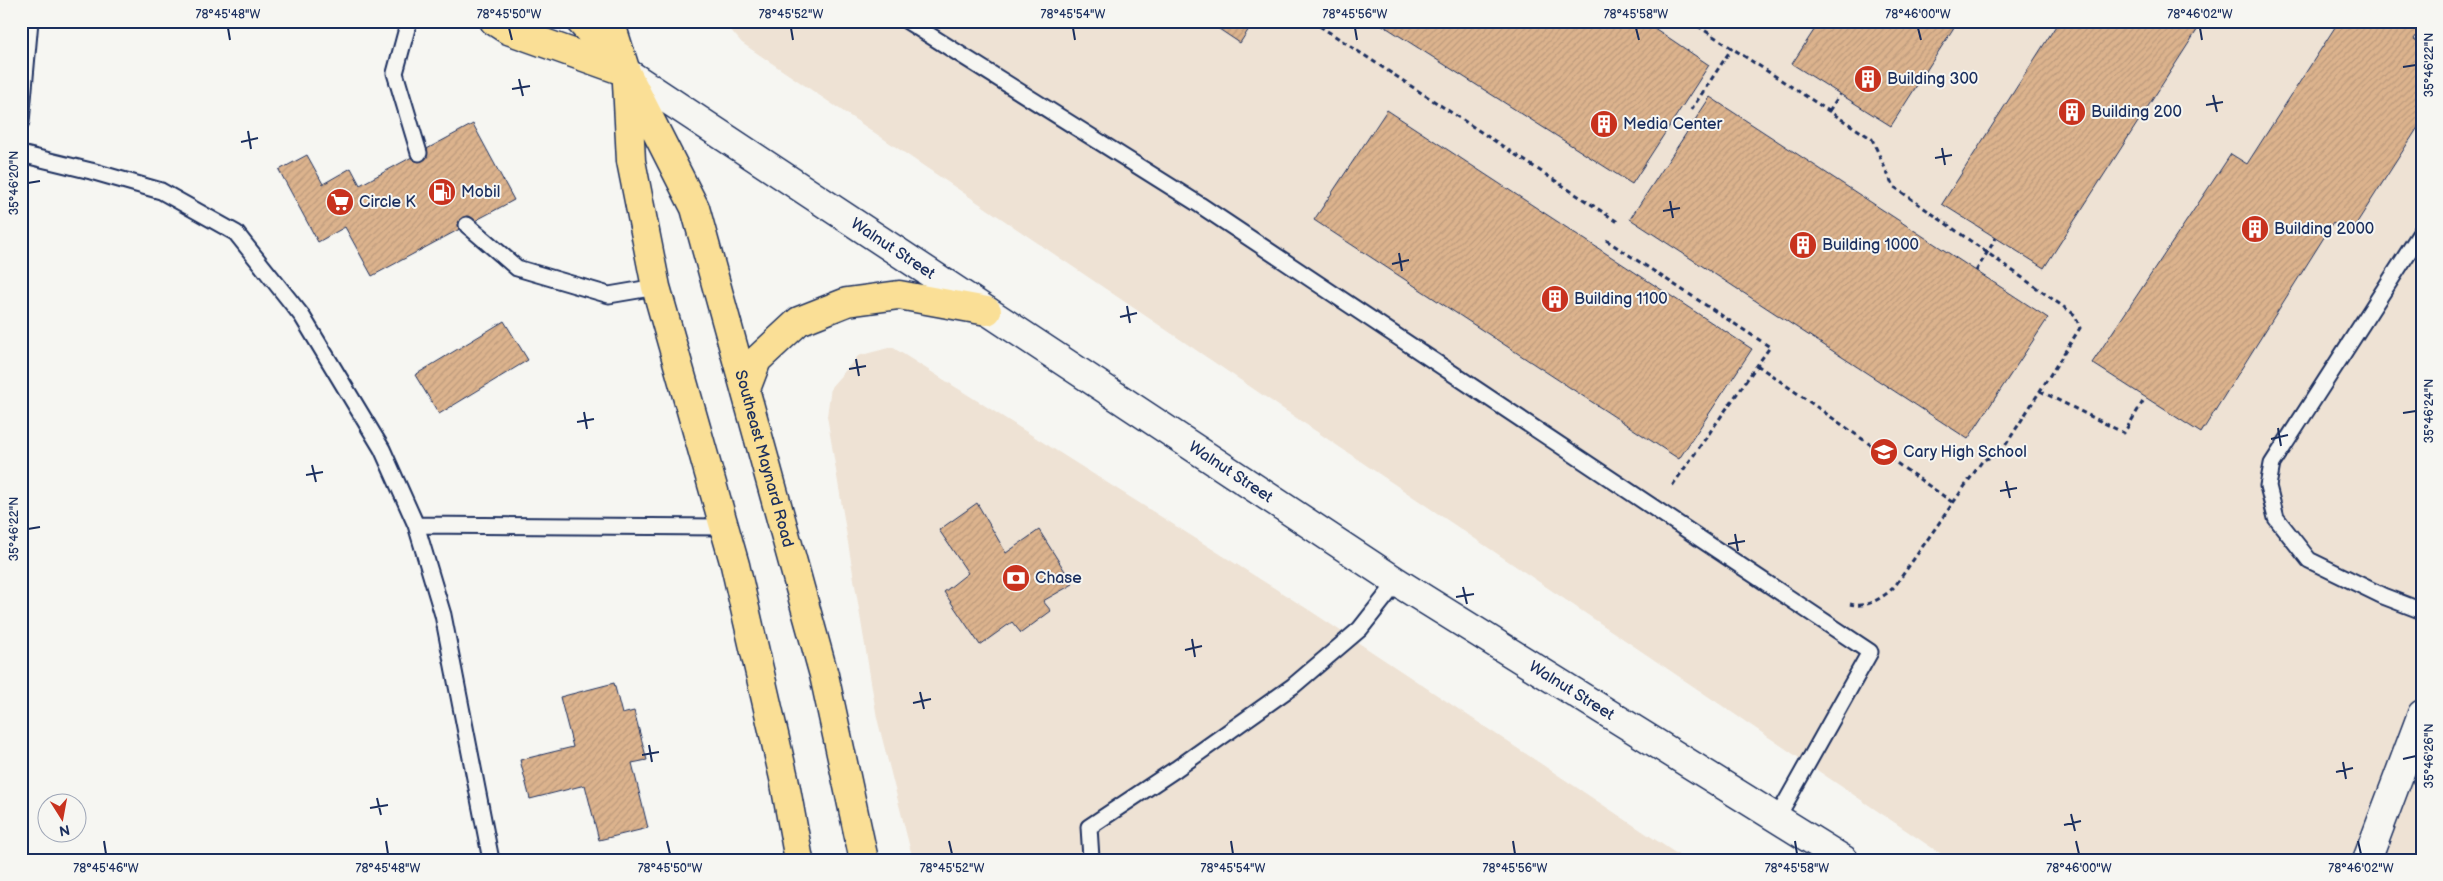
<svg xmlns="http://www.w3.org/2000/svg" width="2443" height="881" viewBox="0 0 2443 881" font-family="'Balsamiq Sans',sans-serif">
<defs>
<pattern id="building-hatch" width="6" height="6" patternUnits="userSpaceOnUse" patternTransform="scale(1.25)"><rect width="6" height="6" fill="#dcb38d"/><path d="M-1 1l2-2M0 6l6-6M5 7l2-2" fill="none" stroke="#bc9a7c"/></pattern>
</defs>
<rect width="100%" height="100%" fill="#f6f6f2"/>
<filter id="ink" filterUnits="userSpaceOnUse"><feTurbulence type="fractalNoise" baseFrequency=".02" numOctaves="2"/><feDisplacementMap in="SourceGraphic" scale="10" xChannelSelector="R" yChannelSelector="G"/><feConvolveMatrix kernelMatrix="1 2 1 2 8 2 1 2 1" color-interpolation-filters="sRGB"/></filter>
<g filter="url(#ink)">
<path fill="#eee2d4" d="M723 21H2422V860H1950L742 43Z
M892 347 1309 610 1686 860H913L877 718 827 416 831 387 858 356Z"/>
<path fill="url(#building-hatch)" stroke="#1b2f5e" d="M1207 21H1254L1240 43Z
M1376 21H1644L1709 65 1632 184Z
M1820 21H1958L1891 126 1792 64Z
M2059 21H2203L2044 268 1942 204Z
M2339 21H2422V28L2414 39 2422 45V121L2349 235 2333 223 2201 433 2092 363 2231 154 2247 164Z
M1710 97 2048 318 1968 439 1630 219Z
M1387 110 1752 349 1679 459 1314 220Z
M473 124 514 200 372 276 345 227 318 242 279 170 307 155 323 184 351 168 360 185Z
M504 321 528 360 439 414 415 375Z
M977 503 1006 553 1039 530 1073 584 1043 601 1051 611 1021 633 1012 622 980 645 944 592 968 573 939 530Z
M614 683 622 714 634 711 647 760 632 763 648 828 599 840 585 785 530 799 520 760 573 747 560 697Z"/>
<g fill="none" stroke-linecap="round" stroke-linejoin="round">
<defs>
<path id="service" d="M409 21 395 73 419 153
M907 21 1200 205 1870 652 1777 818
M21 122 30 21
M21 154 91 171 161 191 236 233 302 316 382 449 416 525 443 615 491 860
M467 225 517 268 609 295 656 287
M2422 231 2272 464 2268 486 2276 518 2309 560 2383 596 2422 611
M416 525 724 527
M1087 860 1091 858 1089 827 1176 769 1293 686 1360 629 1397 582"/>
<path id="minor" d="M2367 860 2422 714"/>
<g id="secondary">
<path id="s1" d="M626 72 1397 582 1844 860"/>
</g>
<g id="primary">
<path d="M494 21 508 30 626 72"/>
<path d="M580 21 620 65"/>
<path id="s2" d="M610 21 626 72 695 208 824 675 864 860"/>
<path d="M627 83 631 161 656 287 735 565 784 778 799 860"/>
<path d="M746 389 757 360 799 321 847 302 899 295 987 311"/>
</g>
</defs>
<use href="#service" stroke="#1b2f5e" stroke-width="19"/>
<use href="#minor" stroke="#1b2f5e" stroke-width="31"/>
<use href="#secondary" stroke="#1b2f5e" stroke-width="31"/>
<use href="#primary" stroke="#1b2f5e" stroke-width="31"/>
<path stroke="#1b2f5e" stroke-width="3" stroke-dasharray="5 4" stroke-linecap="butt" d="M1312 21 1618 222
M1690 21 1872 139 1893 186 2075 315 2080 328 2000 454 1983 460 1895 586C1884 597 1867 609 1850 604
M1691 110 1732 48
M1829 111 1840 94
M1606 240 1770 347 1672 486
M1976 271 1996 238
M1757 365 1952 502
M2040 391 2124 433 2145 398"/>
<use href="#service" stroke="#f6f6f2" stroke-width="15"/>
<use href="#minor" stroke="#f6f6f2" stroke-width="28"/>
<use href="#secondary" stroke="#f6f6f2" stroke-width="28"/>
<use href="#primary" stroke="#fadf96" stroke-width="28"/>
</g>
</g>
<path fill="none" stroke="#1b2f5e" stroke-width="2" d="M228 28 230 40M509 28 512 40M791 28 793 40M1073 28 1075 40M1355 28 1357 40M1636 28 1639 40M1918 28 1921 40M2200 28 2202 40M2403 67 2416 65M519 79 523 96M512 89 530 86M2213 95 2217 112M2206 105 2223 102M248 131 251 149M241 142 258 138M1942 148 1945 165M1935 158 1952 155M28 183 40 181M1670 201 1673 218M1663 211 1680 208M1399 253 1402 271M1392 264 1409 260M1127 306 1130 323M1120 317 1137 313M856 359 859 376M849 369 866 366M584 412 587 429M2403 413 2416 411M577 422 594 419M2278 428 2281 446M2271 439 2288 435M312 465 316 482M306 475 323 472M2006 481 2010 498M2000 491 2017 488M28 529 40 527M1735 534 1738 551M1728 544 1745 541M1463 587 1467 604M1456 597 1474 594M1192 639 1195 657M1185 650 1202 646M920 692 924 709M913 703 931 699M649 745 652 762M642 755 659 752M2403 759 2416 756M2343 762 2346 779M2336 772 2353 768M377 798 381 815M370 808 388 805M2071 814 2075 831M2064 825 2081 821M104 841 106 854M386 841 388 854M667 841 670 854M949 841 952 854M1231 841 1233 854M1513 841 1515 854M1795 841 1797 854M2076 841 2079 854M2358 841 2361 854"/>
<defs>
<symbol id="building-disc" viewBox="-11 -11 22 22"><circle r="9.5" fill="#c8321e" stroke="#f6f6f2"/><path d="M-4-6H4V6H1V3H-1V6H-4ZM-2.5-4.3h1.7v1.8h-1.7ZM.8-4.3h1.7v1.8H.8ZM-2.5-1h1.7V.8h-1.7ZM.8-1h1.7V.8H.8Z" fill="#fff"/></symbol>
<symbol id="fuel-disc" viewBox="-11 -11 22 22"><circle r="9.5" fill="#c8321e" stroke="#f6f6f2"/><path d="M-5.5-6h7V0h2V4h1.3V-2.5L3-4.5l.8-.8L6-3V5H2.5V1h-1V6h-7ZM-4.2-4.7v3.2H.2V-4.7Z" fill="#fff"/></symbol>
<symbol id="supermarket-disc" viewBox="-11 -11 22 22"><circle r="9.5" fill="#c8321e" stroke="#f6f6f2"/><path d="M-6-5.5h2.5l.6 2H6L4.5 2H-2.5L-4.4-4H-6ZM-1.5 3.2a1.3 1.3 0 1 0 .1 0ZM3 3.2a1.3 1.3 0 1 0 .1 0Z" fill="#fff"/></symbol>
<symbol id="school-disc" viewBox="-11 -11 22 22"><circle r="9.5" fill="#c8321e" stroke="#f6f6f2"/><path d="M0-5L7-2L0 1L-7-2ZM-4 1L0 2.5L4 1V4Q0 6-4 4Z" fill="#fff"/></symbol>
<symbol id="bank-disc" viewBox="-11 -11 22 22"><circle r="9.5" fill="#c8321e" stroke="#f6f6f2"/><path d="M-6-4H6V4H-6ZM0-2.3a2.3 2.3 0 1 0 0 4.6a2.3 2.3 0 1 0 0-4.6Z" fill="#fff"/></symbol>
</defs>
<g fill-rule="evenodd">
<use href="#building-disc" x="1852" y="63" width="32" height="32"/>
<use href="#building-disc" x="2056" y="96" width="32" height="32"/>
<use href="#building-disc" x="1588" y="108" width="32" height="32"/>
<use href="#fuel-disc" x="426" y="176" width="32" height="32"/>
<use href="#supermarket-disc" x="324" y="186" width="32" height="32"/>
<use href="#building-disc" x="2239" y="213" width="32" height="32"/>
<use href="#building-disc" x="1787" y="229" width="32" height="32"/>
<use href="#building-disc" x="1539" y="283" width="32" height="32"/>
<use href="#school-disc" x="1868" y="436" width="32" height="32"/>
<use href="#bank-disc" x="1000" y="562" width="32" height="32"/>
</g>
<g text-anchor="middle" dominant-baseline="central" stroke-width="4" stroke-linejoin="round" paint-order="stroke">
<g font-size="16" fill="#1b2f5e" stroke="#f6f6f2" text-anchor="start">
<text x="1887" y="79">Building 300</text>
<text x="2091" y="112">Building 200</text>
<text x="1623" y="124">Media Center</text>
<text x="461" y="192">Mobil</text>
<text x="359" y="202">Circle K</text>
<text x="2274" y="229">Building 2000</text>
<text x="1822" y="245">Building 1000</text>
<text x="1574" y="299">Building 1100</text>
<text x="1903" y="452">Cary High School</text>
<text x="1035" y="578">Chase</text>
</g>
<g font-size="16" fill="#1b2f5e" stroke="#f6f6f2">
<text stroke="none"><textPath href="#s1" startOffset="320">Walnut Street</textPath></text>
<text stroke="none"><textPath href="#s2" startOffset="466">Southeast Maynard Road</textPath></text>
<text stroke="none"><textPath href="#s1" startOffset="725">Walnut Street</textPath></text>
<text stroke="none"><textPath href="#s1" startOffset="1130">Walnut Street</textPath></text>
</g>
</g>
<rect width="2443" height="881" fill="none" stroke="#f6f6f2" stroke-width="55"/>
<g transform="translate(62 818) rotate(169)"><circle r="24" fill="#f6f6f2" stroke="#9ea6b7"/>
<path d="M0-4L9 19L0 12L-9 19Z" fill="#c8321e"/>
<text y="-8" font-size="14" font-weight="bold" text-anchor="middle" fill="#1b2f5e">N</text>
</g>
<rect x="28" y="28" width="2388" height="826" fill="none" stroke="#1b2f5e" stroke-width="2"/>
<g font-size="12" text-anchor="middle" fill="#1b2f5e">
<text x="228" y="18">78°45'48"W</text>
<text x="509" y="18">78°45'50"W</text>
<text x="791" y="18">78°45'52"W</text>
<text x="1073" y="18">78°45'54"W</text>
<text x="1355" y="18">78°45'56"W</text>
<text x="1636" y="18">78°45'58"W</text>
<text x="1918" y="18">78°46'00"W</text>
<text x="2200" y="18">78°46'02"W</text>
<text transform="translate(2429 65) rotate(-90)" y="4">35°46'22"N</text>
<text transform="translate(14 183) rotate(-90)" y="4">35°46'20"N</text>
<text transform="translate(2429 411) rotate(-90)" y="4">35°46'24"N</text>
<text transform="translate(14 529) rotate(-90)" y="4">35°46'22"N</text>
<text transform="translate(2429 756) rotate(-90)" y="4">35°46'26"N</text>
<text x="106" y="872">78°45'46"W</text>
<text x="388" y="872">78°45'48"W</text>
<text x="670" y="872">78°45'50"W</text>
<text x="952" y="872">78°45'52"W</text>
<text x="1233" y="872">78°45'54"W</text>
<text x="1515" y="872">78°45'56"W</text>
<text x="1797" y="872">78°45'58"W</text>
<text x="2079" y="872">78°46'00"W</text>
<text x="2361" y="872">78°46'02"W</text>
</g>
</svg>
